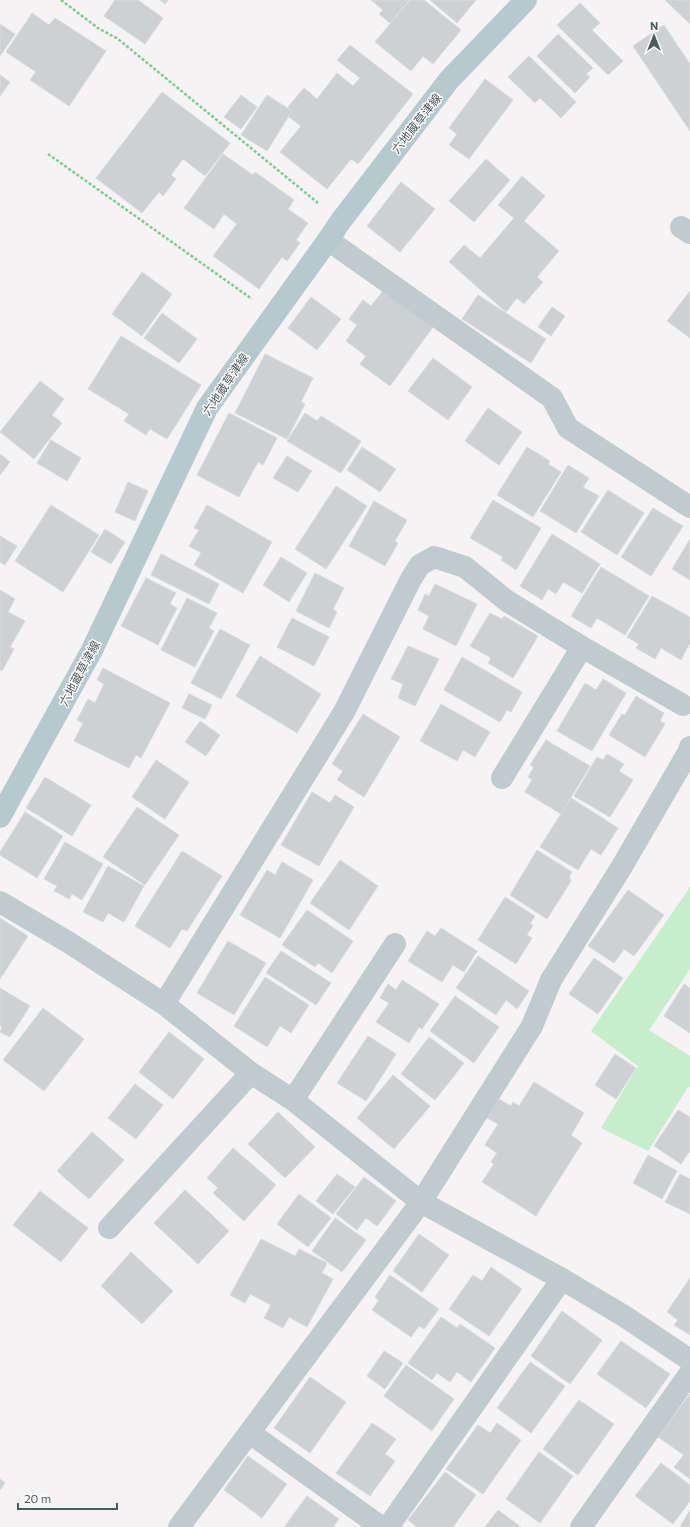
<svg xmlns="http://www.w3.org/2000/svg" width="690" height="1527" viewBox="0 0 690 1527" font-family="Commissioner,'Noto Sans JP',sans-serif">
<rect width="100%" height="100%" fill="#f5f3f3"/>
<path fill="#c6eecb" d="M690 887V969L649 1030 690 1056V1087H688L648 1151 601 1128 638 1066 591 1031Z"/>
<path fill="#cdd1d4" stroke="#d7dbdd" d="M115 0H138L163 18 145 44 104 16Z
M160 0H168L165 4Z
M371 0H409L390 23 379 14 383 10Z
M410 0H424L461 30 433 64 423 56 411 71 375 42Z
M430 0H476L457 23Z
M665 0H690V24Z
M580 3 600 23 592 30 623 61 608 75 557 25Z
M32 13 49 25 55 18 106 51 69 106 30 80 36 72 6 52Z
M0 24 15 34 0 56Z
M664 25 690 64V131L633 46Z
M558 34 593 68 586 74 590 77 575 93 537 56Z
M350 45 413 94 358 164 351 159 327 189 280 152 301 126 288 116 292 111 288 107 304 88 317 99 337 73 353 86 360 78 337 60Z
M529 56 576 102 561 118 540 98 535 103 508 77Z
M0 75 10 82 0 96Z
M485 79 513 100 469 159 449 145 457 134 449 128Z
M162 92 230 143 205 176 183 159 171 175 176 179 163 196 159 192 142 213 96 178Z
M241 95 257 107 241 129 224 117Z
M267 95 292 111 267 151 241 135Z
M223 154 253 175 255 172 294 200 288 209 308 223 296 240 300 243 287 261 282 257 259 289 213 256 237 224 224 214 214 229 184 208Z
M486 159 510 180 474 222 449 201Z
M522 176 545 196 524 221 559 251 537 277 543 282 524 304 517 298 506 312 449 262 464 245 480 258 514 218 498 205Z
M401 182 435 209 400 252 367 226Z
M142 272 172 294 142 336 112 314Z
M383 291 433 327 390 386 360 364 366 356 346 341 357 325 349 319 363 300 371 306Z
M690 291V338L667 321Z
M478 295 546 339 531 363 462 319Z
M311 297 341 319 317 350 288 328Z
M552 307 565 316 551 336 538 327Z
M162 313 197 339 179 363 144 338Z
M121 336 201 385 167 439 150 429 146 435 124 421 129 414 88 389Z
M265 354 313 378 301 402 305 404 287 439 235 413Z
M433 358 472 387 448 420 408 391Z
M40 381 64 399 52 415 62 423 34 459 0 432Z
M488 408 522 432 499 465 465 441Z
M229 413 277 438 263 465 258 462 239 497 197 475Z
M305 413 317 421 321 416 361 441 341 473 287 441Z
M51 440 81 458 67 481 37 463Z
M362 447 396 469 380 492 347 470Z
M527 447 550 461 548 464 561 472 533 517 497 495Z
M0 454 10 462 0 475Z
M287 456 312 471 298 492 273 478Z
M568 465 589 478 583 487 599 496 576 533 540 511Z
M128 482 148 491 135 521 115 512Z
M336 486 367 506 326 569 295 549Z
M608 490 644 513 617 555 581 532Z
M493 500 541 528 516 570 501 560 503 557 470 538Z
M374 501 407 520 395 541 398 543 385 566 349 546Z
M51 505 99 535 63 592 15 561Z
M207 505 272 542 243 593 194 565 201 553 189 546 199 530 194 528Z
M653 508 683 526 651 576 621 557Z
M105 529 125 542 111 564 91 552Z
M552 534 600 564 582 593 563 582 556 594 548 589 542 600 520 586Z
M0 536 17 546 5 565 0 562Z
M690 539V580L672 569Z
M161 554 219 584 209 604 151 575Z
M281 557 307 573 289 602 263 585Z
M601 567 649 596 625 635 597 618 591 628 571 616Z
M315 573 344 588 333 609 337 612 329 628 296 611Z
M146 578 176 593 170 604 177 608 158 645 121 626Z
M435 584 477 604 456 646 423 629 429 616 418 610 425 594 429 596Z
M0 590 15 599 8 612 25 621 10 647 14 649 2 671 0 670Z
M652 596 690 617V643L681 660 661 648 655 659 636 648 639 644 627 637Z
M187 598 217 613 209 628 214 631 195 667 161 650Z
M490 613 502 619 504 616 538 636 513 678 488 663 491 658 470 646Z
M292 618 329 637 314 666 277 647Z
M220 629 250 645 221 699 191 683Z
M408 646 439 659 415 706 398 698 403 684 391 679Z
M260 656 321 694 297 733 236 696Z
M462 657 522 692 511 712 507 710 500 722 444 690Z
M103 668 170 703 141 758 136 755 129 768 74 741 83 723 77 720 88 699 95 703 104 684 97 680Z
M603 679 626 693 592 751 557 731 585 683 596 690Z
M189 694 212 705 205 719 182 708Z
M636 696 664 713 660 721 665 724 645 757 609 735 622 714 625 715Z
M441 704 490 732 475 757 463 750 457 761 420 741Z
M363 714 400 737 364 797 337 780 343 771 332 764Z
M200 721 220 735 206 756 185 742Z
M546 740 590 766 561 814 525 792 532 780 528 777 534 767 530 765Z
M607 754 624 764 619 771 633 780 610 817 574 796 597 757 603 760Z
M156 760 189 782 165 819 132 797Z
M45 777 91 805 72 836 26 808Z
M312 792 330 803 335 795 354 807 319 866 281 845Z
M571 798 618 828 601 855 591 849 578 870 540 847Z
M137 807 179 835 145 885 103 857Z
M25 812 63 836 37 878 0 855V852Z
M65 842 103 864 82 900 72 894 69 899 54 891 57 886 44 879Z
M537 850 572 872 569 877 571 881 547 919 510 895Z
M182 851 222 876 187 931 182 929 170 948 135 926Z
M340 860 378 886 349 930 310 903Z
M282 862 313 880 280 938 240 915 267 870 275 875Z
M108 866 144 886 124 922 108 913 103 922 83 912Z
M628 890 664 915 634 956 624 949 614 963 588 946Z
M505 897 535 916 530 924 533 925 527 935 532 938 516 964 478 940Z
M307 910 353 941 332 973 318 963 315 967 282 945Z
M0 918 28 936 0 979Z
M441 928 477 951 464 972 453 965 442 982 408 961 427 931 435 936Z
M228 941 266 963 234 1015 197 993Z
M281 951 331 983 316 1005 266 973Z
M478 956 529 991 517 1009 506 1000 496 1015 456 988Z
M594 958 623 978 598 1014 569 994Z
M265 977 309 1005 291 1033 280 1026 267 1047 234 1026Z
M402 980 439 1004 422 1029 419 1027 409 1043 376 1022 389 1003 380 998 388 984 396 990Z
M684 984 690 988V1033L664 1016Z
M0 988 30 1006 10 1037 0 1032 2 1027 0 1025Z
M455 996 499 1027 474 1063 430 1031Z
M43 1008 84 1039 44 1091 3 1060Z
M169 1032 204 1059 173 1099 139 1072Z
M368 1036 396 1054 366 1101 337 1083Z
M429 1037 464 1063 435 1100 401 1074Z
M615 1054 636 1068 616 1099 595 1085Z
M393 1075 430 1106 394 1149 357 1118Z
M534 1082 584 1113 571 1135 582 1143 536 1216 482 1182 494 1164 491 1162 497 1153 485 1145 498 1124 487 1118 499 1099 511 1106 513 1102 519 1106Z
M135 1084 163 1105 136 1139 108 1118Z
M678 1110 690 1117V1153L689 1152 681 1164 654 1146Z
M278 1112 315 1147 285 1178 248 1144Z
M92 1132 124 1160 89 1199 57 1171Z
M233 1148 276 1185 244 1221 213 1193 218 1188 207 1178Z
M648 1155 677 1171 662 1199 633 1183Z
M337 1174 355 1187 333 1214 316 1201Z
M680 1174 690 1179V1214L665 1202Z
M364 1177 396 1201 377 1226 366 1218 357 1230 336 1214Z
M185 1190 229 1231 198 1264 154 1223Z
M40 1191 88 1228 61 1262 13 1225Z
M299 1194 331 1218 308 1247 277 1224Z
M335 1218 366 1240 342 1272 312 1251Z
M419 1234 449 1255 422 1292 393 1271Z
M261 1239 295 1256 299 1249 327 1263 322 1273 333 1279 307 1327 289 1317 283 1328 264 1318 271 1305 250 1294 245 1303 230 1295Z
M131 1252 173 1291 142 1324 101 1286Z
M491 1267 522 1289 489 1336 449 1309 473 1275 482 1281Z
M390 1275 439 1309 424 1329 419 1326 411 1337 372 1310 379 1300 375 1297Z
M690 1278V1335L674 1325 678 1320 667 1312Z
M562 1311 602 1340 570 1384 531 1356Z
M441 1317 457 1328 460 1324 495 1348 471 1382 457 1372 450 1382 437 1373 432 1380 408 1363Z
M621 1341 670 1374 646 1408 597 1374Z
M384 1351 403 1363 385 1389 367 1376Z
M530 1362 565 1386 531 1433 497 1408Z
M406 1365 454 1399 432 1431 384 1396Z
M310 1377 346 1402 310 1453 274 1428Z
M690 1394V1479L674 1467 684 1455 658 1437Z
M579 1400 614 1424 578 1475 543 1449Z
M372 1423 396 1439 385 1454 395 1461 370 1496 336 1473Z
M497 1423 521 1440 483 1494 446 1469 478 1425 490 1433Z
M539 1452 573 1476 540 1523 506 1499Z
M248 1456 287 1484 262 1518 224 1490Z
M661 1463 690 1485V1501L673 1524 635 1496Z
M445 1472 476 1495 453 1527H417L408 1520Z
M0 1479 5 1483 0 1490Z
M307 1496 339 1519 333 1527H284Z
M498 1510 521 1527H485Z
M690 1510V1527H680Z"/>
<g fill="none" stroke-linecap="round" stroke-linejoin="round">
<path stroke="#80ca92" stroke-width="2.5" stroke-dasharray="3 2" stroke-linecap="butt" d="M61 0 98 28 118 39 318 203
M48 154 252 299"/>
<path stroke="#bfcbce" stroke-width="22" d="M681 227 690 233
M328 240 552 398 568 428 690 507
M502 778 582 647
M0 902 68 942 164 1004 251 1073 293 1100 421 1202 562 1279 624 1316 690 1360
M164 1004 344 712 411 579 420 565 434 557 465 567 507 601 582 647 683 705
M293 1100 395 944
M109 1228 251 1073
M250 1433 381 1527
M179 1527 421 1202 532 1026 551 980 621 868 689 751 690 747
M388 1527 562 1279
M581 1527 690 1373"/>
<path stroke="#b5c9cf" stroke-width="22" d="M0 817 92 650 207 408 328 240 340 222 449 80 526 0"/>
</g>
<g text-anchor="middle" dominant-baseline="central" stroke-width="3" stroke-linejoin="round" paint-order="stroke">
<g font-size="12" fill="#4b5b5f" stroke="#fff">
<text transform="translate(416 123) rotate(-52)">六地蔵草津線</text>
<text transform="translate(225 384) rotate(-56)">六地蔵草津線</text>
<text transform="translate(79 673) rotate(-62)">六地蔵草津線</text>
</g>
</g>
<g transform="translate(654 36)" stroke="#ffffff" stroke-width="3" paint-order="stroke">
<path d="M0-3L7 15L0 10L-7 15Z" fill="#4b5b5f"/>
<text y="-6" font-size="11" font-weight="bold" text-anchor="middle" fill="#4b5b5f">N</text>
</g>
<path d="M18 1503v6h99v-6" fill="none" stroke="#4b5b5f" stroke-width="2"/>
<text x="24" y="1503" font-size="12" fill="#4b5b5f" stroke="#ffffff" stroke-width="3" paint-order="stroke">20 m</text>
</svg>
